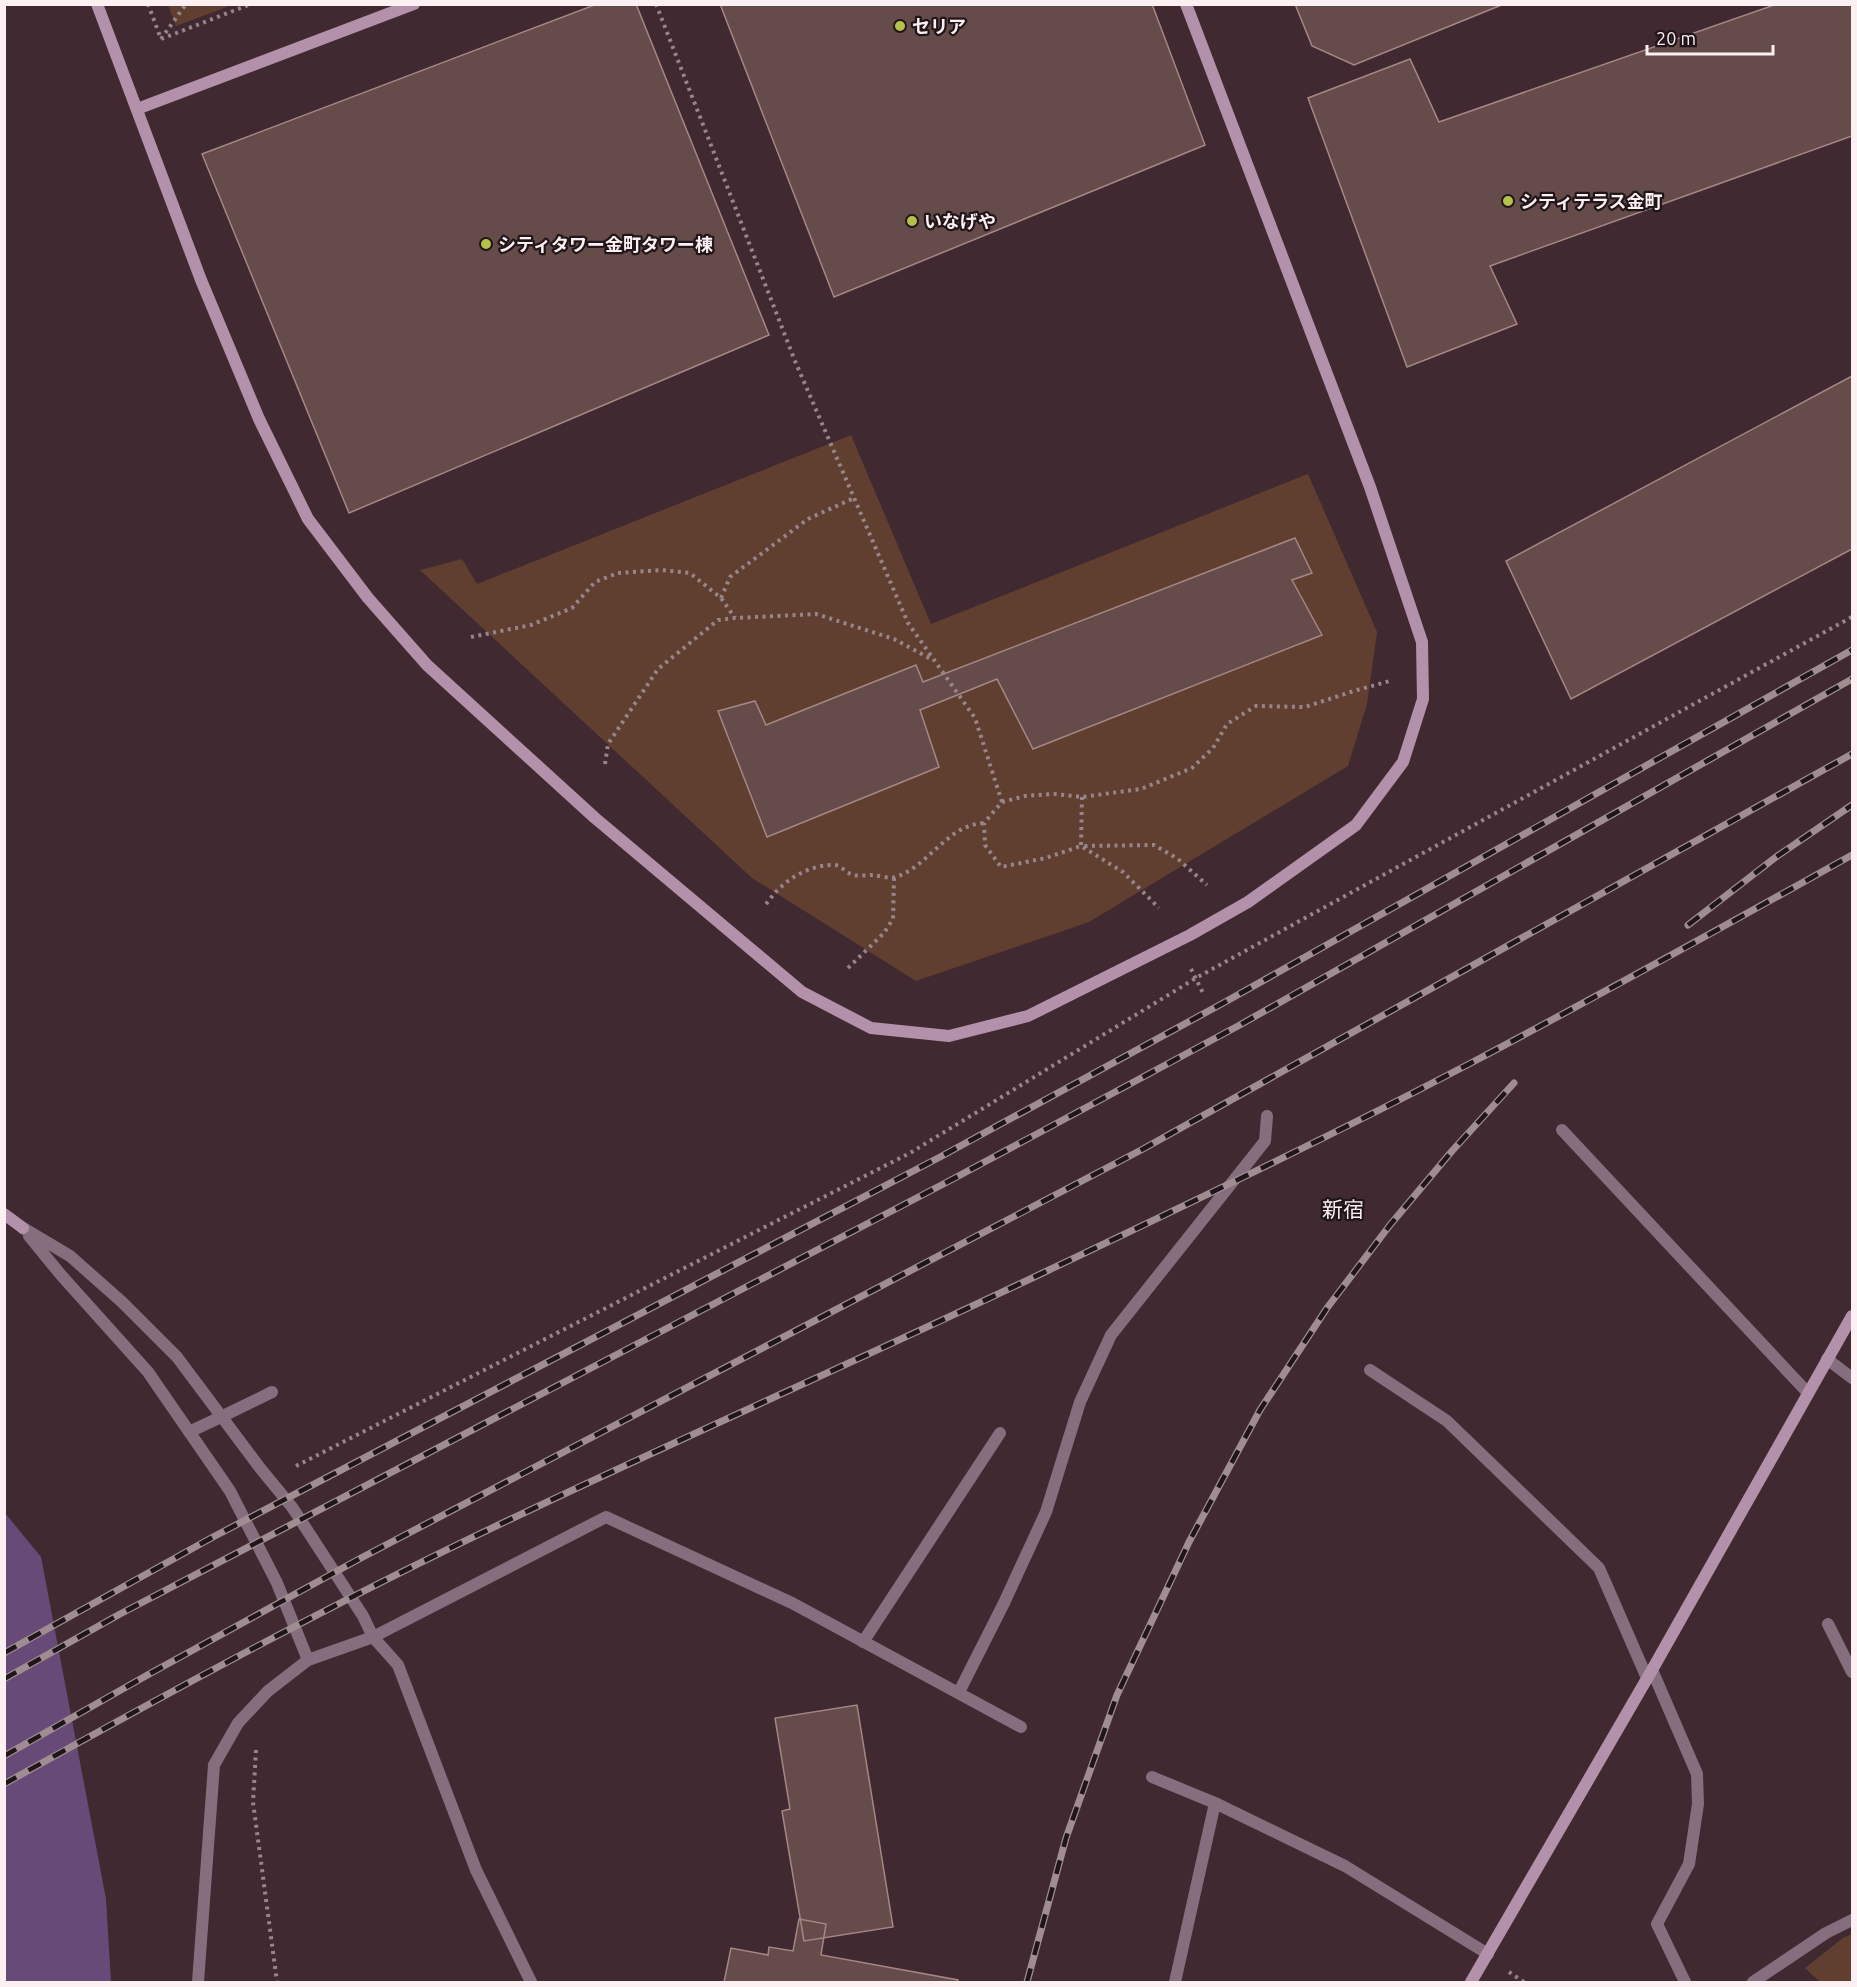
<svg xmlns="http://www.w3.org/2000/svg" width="1857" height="1987" viewBox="0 0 1857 1987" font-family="Ubuntu,'Noto Sans JP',sans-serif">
<rect width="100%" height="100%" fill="#402930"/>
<path fill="#613f30" d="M168 5H232L176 26Z
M851 435 931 624 1308 474 1377 632 1367 704 1348 766 1089 922 916 981 752 878 420 570 462 559 477 584Z
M1852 1934V1982H1820L1805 1968 1843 1938Z"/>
<path fill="#684a78" d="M5 1513 41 1557 106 1899 111 1982H5Z"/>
<path fill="#654b49" stroke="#a58786" stroke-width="1.5" d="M597 4H636L769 335 349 513 202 154Z
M720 4H1152L1205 145 834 297Z
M1295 4H1504L1354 65 1312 46Z
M1777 4H1852V136L1490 266 1517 324 1407 367 1308 98 1410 59 1439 122Z
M1852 376V549L1571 699 1506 561Z
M1295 538 1312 573 1292 580 1322 635 1033 749 997 679 920 710 939 767 767 837 718 711 755 701 766 725 916 665 923 682Z
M857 1705 893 1927 804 1941 782 1811 790 1809 775 1718Z
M799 1919 826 1924 821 1955 958 1980V1982H724L731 1948 768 1955 769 1947 793 1951Z"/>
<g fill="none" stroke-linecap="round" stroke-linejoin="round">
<path stroke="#98858b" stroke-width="4" stroke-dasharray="3 4.5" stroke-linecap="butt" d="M148 4 161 39 251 4
M656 4 795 361 908 623 975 718 1002 802 984 823 985 845 1001 867 1046 858 1081 846 1123 872 1159 908
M161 39 186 4
M721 598 730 577 808 519 854 498
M471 637 531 625 572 608 595 582 618 573 661 570 690 573 721 598 735 618
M605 764 608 744 658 669 718 620 735 618 816 614 894 639 931 659
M1082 797 1081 846 1154 845 1178 859 1207 885
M1002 802 1025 796 1054 794 1082 797 1141 789 1192 768 1213 748 1227 724 1256 706 1305 707 1357 690 1390 681
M766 904C771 898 775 892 781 887 794 874 817 864 835 865 842 866 845 872 851 874 857 877 867 875 873 875 880 876 890 879 896 877 930 865 947 825 984 823
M848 968 884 933 893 919 894 878
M1191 969 1203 993
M296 1466 910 1153 1196 978 1852 617
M256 1750 253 1802 277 1982
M1509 1972 1524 1982"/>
<path stroke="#856f7f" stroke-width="12" d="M1562 1130 1808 1393
M1827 1359 1852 1378
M1370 1370 1447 1421 1599 1568 1647 1678
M223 1416 272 1392
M1828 1624 1852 1672
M863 1642 1000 1433
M1652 1670 1697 1774 1698 1804 1689 1864 1657 1924 1685 1982
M1152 1777 1215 1803 1345 1866 1488 1954
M1175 1982 1215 1803"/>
<path stroke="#856f7f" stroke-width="12" d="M23 1228 70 1256 122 1302 177 1357 260 1468 292 1507 363 1616 373 1637 398 1665 476 1870 531 1982
M29 1236 61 1275 148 1372 230 1491 277 1583 308 1660
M189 1432 223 1416
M959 1692 1004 1603 1046 1512 1080 1402 1111 1335 1265 1141 1267 1116
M198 1982 214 1765 238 1723 268 1691 308 1660 373 1637 606 1517 792 1603 1021 1727
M1753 1982 1826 1933 1852 1920"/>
<path stroke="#b491ab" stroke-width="12" d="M97 4 201 280 259 419 308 519 368 598 427 665 595 818 802 992 871 1028 949 1036 1028 1016 1190 935 1248 902 1356 825 1403 762 1423 699 1422 642 1370 487 1186 4
M137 109 414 4
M4 1214 23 1228
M1471 1982 1652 1670 1852 1316"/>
<defs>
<path id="rail" d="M1688 925 1776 857 1852 805
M4 1653 213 1537 940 1157 1225 1002 1852 650
M4 1679 120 1614 951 1180 1238 1026 1852 679
M4 1756 151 1673 361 1558 1143 1149 1852 754
M4 1784C171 1691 339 1600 511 1519 690 1434 870 1355 1049 1270 1190 1203 1331 1136 1469 1064 1598 996 1725 926 1852 855
M1027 1982 1066 1838 1117 1695 1189 1542 1260 1410 1327 1308 1390 1225 1452 1151 1514 1083"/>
</defs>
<use href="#rail" stroke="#9f8d92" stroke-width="7"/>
<use href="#rail" stroke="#201519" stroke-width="4.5" stroke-dasharray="14" stroke-linecap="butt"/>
</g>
<g fill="#b5c249" stroke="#201519" stroke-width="2">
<circle cx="900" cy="26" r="6"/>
<circle cx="1508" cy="201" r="6"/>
<circle cx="912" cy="221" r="6"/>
<circle cx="486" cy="244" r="6"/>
</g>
<g text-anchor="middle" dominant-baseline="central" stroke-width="4.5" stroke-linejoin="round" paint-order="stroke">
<g font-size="18" font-weight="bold" fill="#fdf0f3" stroke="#201519" text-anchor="start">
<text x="912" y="26">セリア</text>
<text x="1520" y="201">シティテラス金町</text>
<text x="924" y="221">いなげや</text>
<text x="498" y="244">シティタワー金町タワー棟</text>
</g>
<g font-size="21" fill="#fdf0f3" stroke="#201519">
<text x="1343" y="1209">新宿</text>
</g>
</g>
<rect width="1857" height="1987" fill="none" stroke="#fdf0f3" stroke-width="12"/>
<path d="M1647 45v9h126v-9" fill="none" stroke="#fdf0f3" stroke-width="3"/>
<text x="1656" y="45" font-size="18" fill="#fdf0f3" stroke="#201519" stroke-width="4.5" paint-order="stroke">20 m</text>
</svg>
